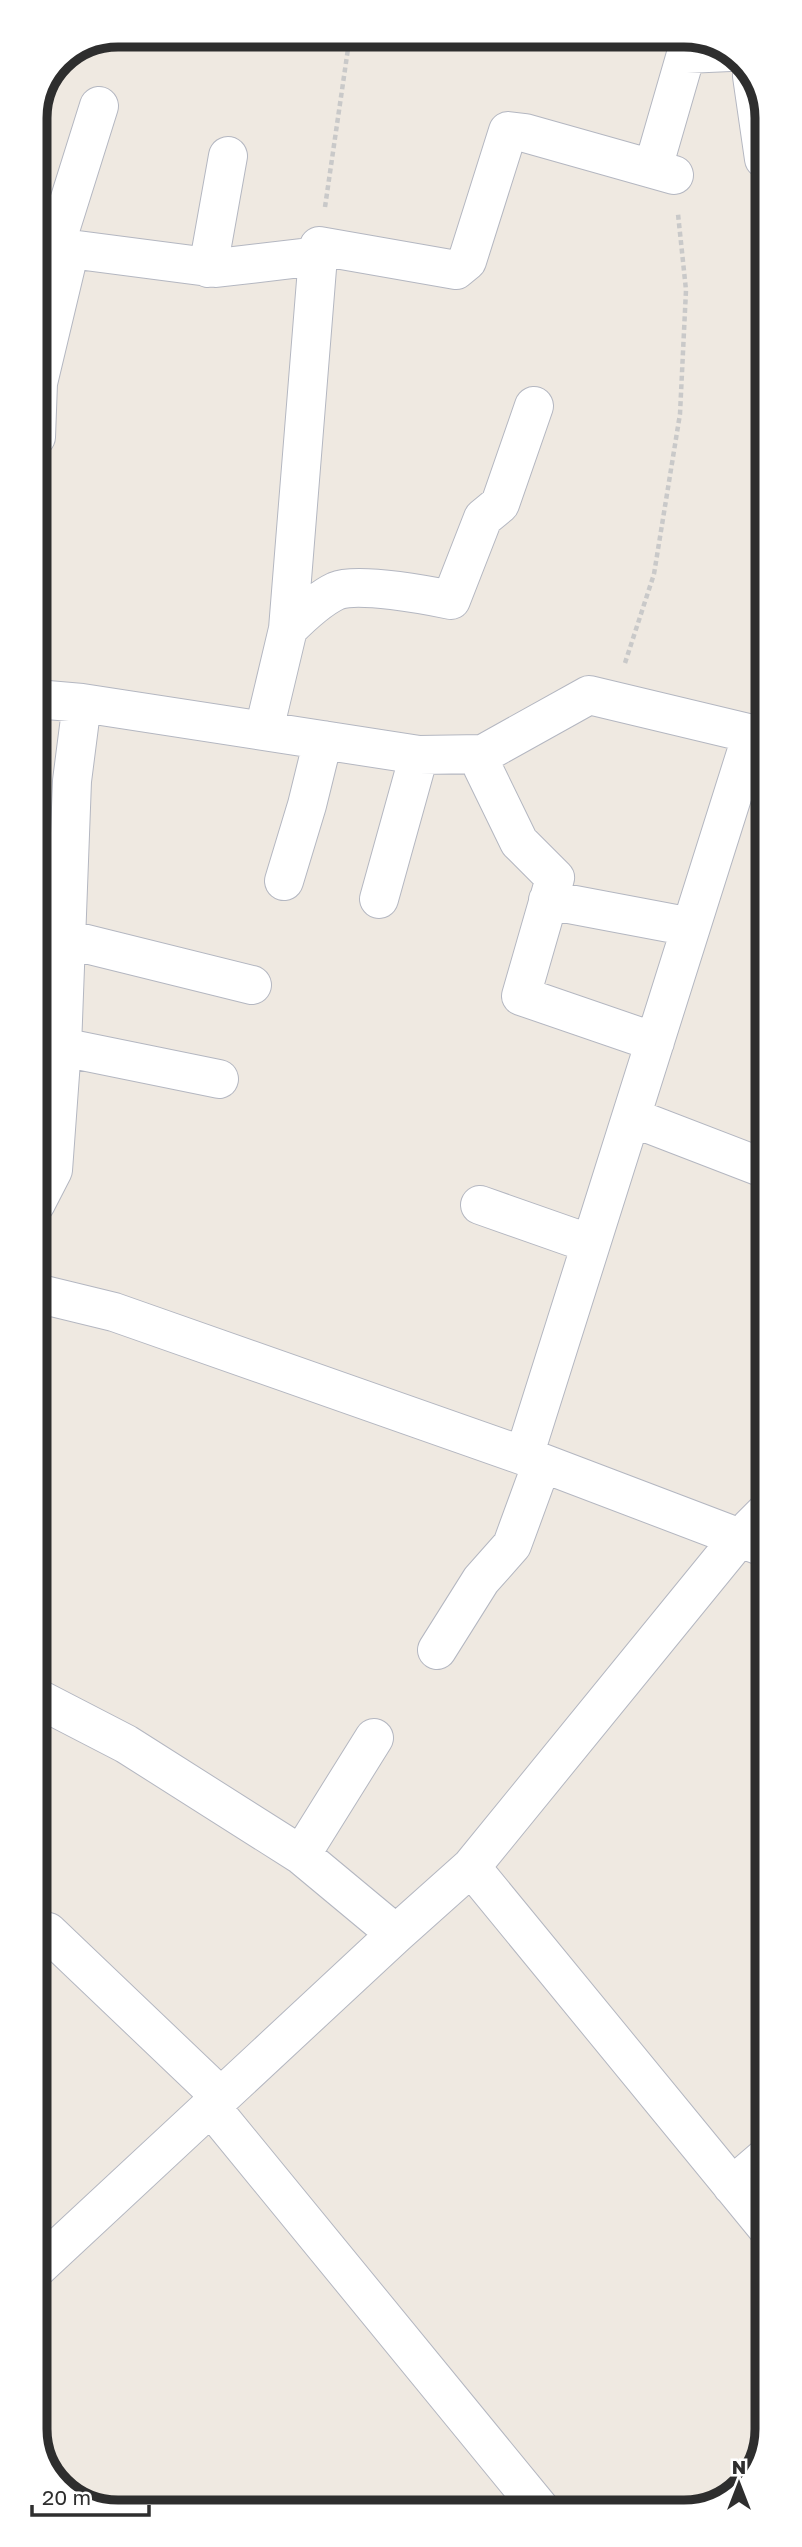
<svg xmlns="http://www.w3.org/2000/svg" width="802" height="2547" viewBox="0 0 802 2547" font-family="'Golos Text',sans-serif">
<rect width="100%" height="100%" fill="#efe9e1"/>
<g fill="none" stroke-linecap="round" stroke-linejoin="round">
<defs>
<path id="minor" d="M752 76 764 159
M653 168 686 54 730 52
M35 235 70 249 216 268 318 256 288 629 264 730
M56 243 99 106
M319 246 456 270 467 261 508 131 525 133 674 175
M208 268 228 156
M36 437 38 383 70 249
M288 629C300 617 321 598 336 591 358 582 426 595 451 600L483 518 500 504 534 406
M36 699 82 703 419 755 483 754 589 695 752 734 765 731
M479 754 483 768 519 842 555 878 521 996 655 1042
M284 881 307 805 323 740
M379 899 419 755
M548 900 691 927
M66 939 252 985
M36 1049 48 1051 62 1047 219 1079
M631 1117 766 1169
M36 1203 53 1170 62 1047 72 781 82 703
M480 1205 591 1244
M36 1293 114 1312 524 1456 766 1548
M524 1456 752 734
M750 1528 766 1512
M437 1650 481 1580 512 1545 542 1463
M37 1698 126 1744 301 1855 396 1934
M301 1855 374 1738
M471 1867 767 2228
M48 1932 221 2097
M211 2107 541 2510
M732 2186 767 2156
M38 2267 396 1934 471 1867 739 1538"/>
</defs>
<use href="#minor" stroke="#b4b7c1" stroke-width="40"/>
<path stroke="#c9c9c9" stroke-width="4.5" stroke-dasharray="5 3.5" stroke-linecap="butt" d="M325 207 350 35
M625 663 654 574 680 414 686 290 678 214"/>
<use href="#minor" stroke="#fff" stroke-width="38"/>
</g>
<path d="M0 0H802V2547H0ZM118 47H684A71 71 0 0 1 755 118V2429A71 71 0 0 1 684 2500H118A71 71 0 0 1 47 2429V118A71 71 0 0 1 118 47Z" fill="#fff" fill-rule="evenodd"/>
<path fill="none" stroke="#2e2e2e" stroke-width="9" d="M118 47H684A71 71 0 0 1 755 118V2429A71 71 0 0 1 684 2500H118A71 71 0 0 1 47 2429V118A71 71 0 0 1 118 47Z"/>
<g transform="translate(739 2484)" stroke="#ffffff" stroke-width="5" paint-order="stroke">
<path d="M0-5L12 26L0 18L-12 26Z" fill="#2e2e2e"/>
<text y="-10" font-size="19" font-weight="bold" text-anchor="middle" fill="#2e2e2e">N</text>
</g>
<path d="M32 2505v10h117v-10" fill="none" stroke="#2e2e2e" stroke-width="3.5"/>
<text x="42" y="2505" font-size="21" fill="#2e2e2e" stroke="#ffffff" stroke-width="5" paint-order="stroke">20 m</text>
</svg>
